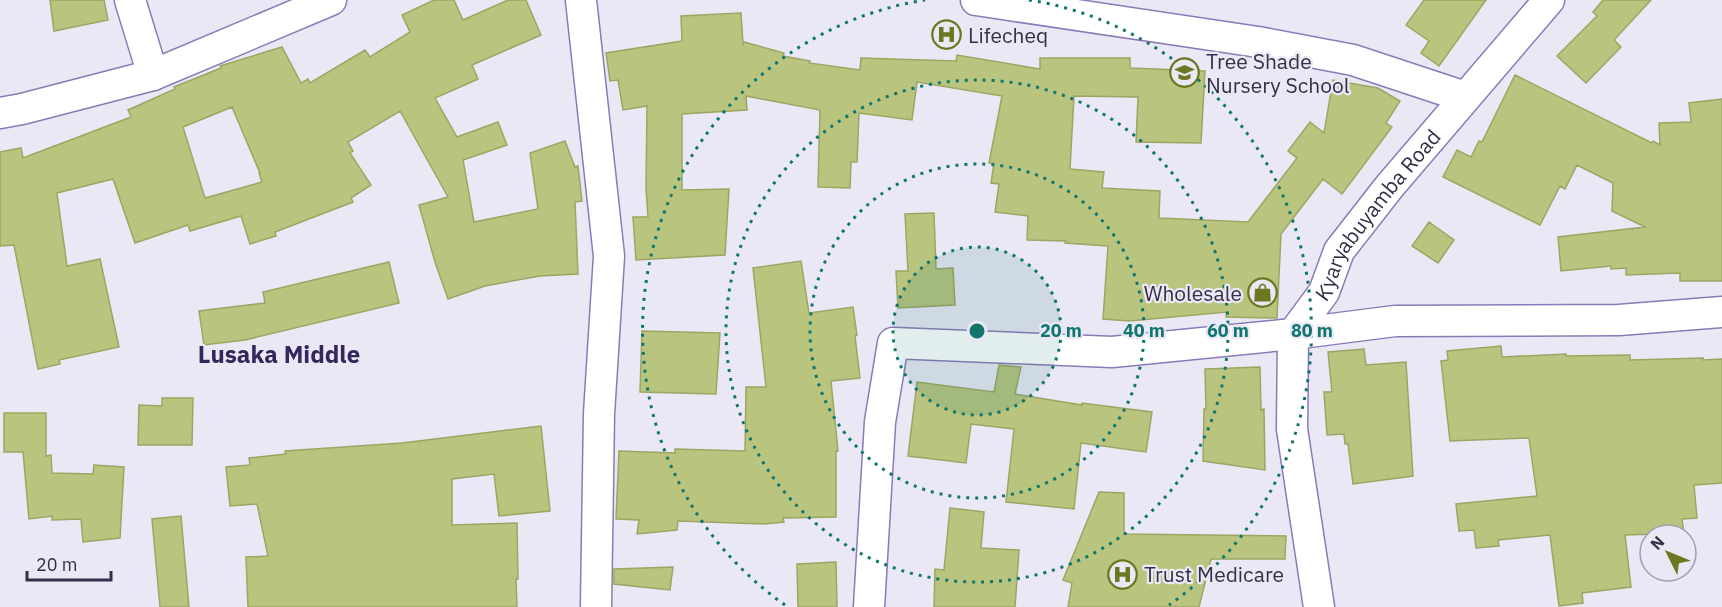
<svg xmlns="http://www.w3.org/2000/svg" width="1722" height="607" viewBox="0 0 1722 607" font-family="'IBM Plex Sans',sans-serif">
<rect width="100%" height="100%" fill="#eae8f5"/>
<path fill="#b9c47f" stroke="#9ca662" stroke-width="1.5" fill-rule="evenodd" d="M50 0H104L108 20 54 31Z
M434 0H454L463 20 508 0H526L541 35 472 65 478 79 435 98 457 137 498 122 507 145 463 160 474 222 538 209 530 153 565 141 575 167 578 166 582 201 575 202 578 274 540 276 485 286 448 299 435 262 419 205 448 197 400 111 348 142 353 151 350 153 371 185 351 198 353 202 275 232 276 236 250 244 241 216 190 231 188 225 135 243 113 179 57 193 67 266 100 259 119 347 59 360 60 364 38 369 14 245 0 246V152L21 148 23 158 131 117 128 110 175 89 174 87 221 68 220 66 282 47 301 83 308 79 310 83 365 50 370 57 410 32 402 15ZM232 107 260 173H259L262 182 205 198 183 127Z
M1424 0H1486L1439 66 1421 53 1429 41 1406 25Z
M1603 0H1651L1614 40 1621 47 1586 83 1557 56 1597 16 1593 12Z
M741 13 743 44 744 42 784 53 783 56 810 61 809 63 860 70 861 58 956 61 957 55 1040 69V58H1130V68L1205 71 1201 143 1136 142 1138 97 1074 96 1070 169 1104 172 1102 188 1160 191 1159 218 1248 222 1297 158 1288 151 1310 122 1324 133 1333 80 1378 88 1400 101 1386 123 1392 127 1342 194 1323 179 1281 234 1277 318 1226 317 1227 312 1129 321 1103 319 1108 246 1065 243 1066 241 1027 240 1028 216 995 212 999 184 991 183 994 163H989L1002 96 917 82 912 120 859 113 857 162H851L850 188 818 187 820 110 746 96 747 110 682 114V190L729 189 725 255 636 260 633 217H648L646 188 647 106 623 110 618 80 610 81 606 53 682 41 681 16Z
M1515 75 1652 143 1653 141 1660 145 1659 123 1691 122 1689 103 1722 99V281H1680V273L1626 275V268L1611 269V266L1561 271 1558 237 1645 227 1612 211 1613 183 1577 165 1565 189 1560 186 1540 225 1443 177 1457 150 1471 157 1479 141 1482 142Z
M934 213 936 269 953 268 955 305 898 308 896 271H908L905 214Z
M1429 222 1454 240 1438 263 1412 246Z
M801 261 809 313 853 307 857 335 855 336 860 378 831 381 838 451H836V517L783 518 784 522 764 524 678 521 677 530 637 534 639 520 616 519 619 451 675 453V449L745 451 746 387H766L753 268Z
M389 262 399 303 245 340 204 345 199 311 265 303 263 292Z
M642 331 720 333 716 394 640 392Z
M1501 346 1502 357 1566 354V356L1630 355V360L1703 358V360L1722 359V483L1694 485 1697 518 1682 519 1684 533 1625 535 1631 587 1582 593 1583 603 1559 606 1550 535 1498 540 1499 546 1476 548 1474 530 1459 531 1456 504 1537 496 1529 438 1450 441 1441 361 1448 360 1447 351Z
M1364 349 1366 365 1406 362 1413 476 1353 484 1348 444H1345L1344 434 1327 435 1324 392H1332L1328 352Z
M999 365 1021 367 1015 394 1082 405V403L1152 412 1146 452 1081 443 1074 509 1006 502 1014 429 971 424 966 463 908 456 917 382 994 392Z
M1260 367 1261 410 1264 409 1265 470 1203 461 1204 409H1206L1205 369Z
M162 398H193L192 445H138L139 405 162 406Z
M4 413H46V456L51 455 52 473 93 474 94 465 124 467 120 538 83 542 81 519 52 520V516L29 519 23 452H4Z
M541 426 550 511 499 516 494 474 452 479V525L517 523 518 579H516L517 607H248L246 557 268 556 257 504 230 506 226 467 250 465 249 458 286 454 285 451 402 443Z
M1099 492 1124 493V534L1286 536 1285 559H1211L1199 607H1068L1072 583 1063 580Z
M950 508 984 512 981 548 1019 550 1015 607H934L935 569 944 570Z
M181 516 189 607H160L152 519Z
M836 562 837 607H798L797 564Z
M673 567 670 590 614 584V569Z"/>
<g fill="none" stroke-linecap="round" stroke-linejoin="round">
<defs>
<g id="minor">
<path d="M130 0 153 75"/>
<path d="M581 0 609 256 599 414 596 607"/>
<path d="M976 0 1258 42 1353 60 1465 97"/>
<path d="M0 113 22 109 153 75 331 0"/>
<path d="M869 607 880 422 893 343 1112 352 1293 334 1395 321 1619 320 1722 312"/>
<path id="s1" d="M1319 607 1292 429 1293 334 1324 292 1339 251 1389 187 1549 0"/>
</g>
</defs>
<use href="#minor" stroke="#8b7ab7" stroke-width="33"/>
<use href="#minor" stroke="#fff" stroke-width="30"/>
</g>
<circle cx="977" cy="331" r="84" fill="#0f766e" fill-opacity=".12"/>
<g fill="none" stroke="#0f766e" stroke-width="3" stroke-dasharray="3 6">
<circle cx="977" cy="331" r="84"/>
<circle cx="977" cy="331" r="167"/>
<circle cx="977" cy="331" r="251"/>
<path d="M785 605A335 335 0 0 1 925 0M1029 0A335 335 0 0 1 1169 605"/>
</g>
<defs>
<symbol id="hospital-ring" viewBox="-11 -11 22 22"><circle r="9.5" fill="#eae8f5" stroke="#6d7721" stroke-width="1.5"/><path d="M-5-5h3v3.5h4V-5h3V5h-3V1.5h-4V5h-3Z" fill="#6d7721"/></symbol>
<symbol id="school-ring" viewBox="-11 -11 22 22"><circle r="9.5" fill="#eae8f5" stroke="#6d7721" stroke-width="1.5"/><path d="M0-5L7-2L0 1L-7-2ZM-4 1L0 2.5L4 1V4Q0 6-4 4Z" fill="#6d7721"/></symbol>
<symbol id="shop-ring" viewBox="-11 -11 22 22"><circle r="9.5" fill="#eae8f5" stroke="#6d7721" stroke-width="1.5"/><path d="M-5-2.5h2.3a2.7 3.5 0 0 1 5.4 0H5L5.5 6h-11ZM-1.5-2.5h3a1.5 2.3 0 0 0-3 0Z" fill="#6d7721"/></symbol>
</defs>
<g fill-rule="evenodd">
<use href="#hospital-ring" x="930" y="18" width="33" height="33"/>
<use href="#school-ring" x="1168" y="56" width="33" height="33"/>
<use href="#shop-ring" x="1246" y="276" width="33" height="33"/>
<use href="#hospital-ring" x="1106" y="558" width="33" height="33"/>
</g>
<g text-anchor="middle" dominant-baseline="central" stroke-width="4.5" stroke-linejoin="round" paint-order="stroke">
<g font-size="21" fill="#352e48" stroke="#eae8f5" text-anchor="start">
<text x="968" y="35">Lifecheq</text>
<text x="1206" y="61">Tree Shade<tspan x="1206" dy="24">Nursery School</tspan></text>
<text x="1242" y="293" text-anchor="end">Wholesale</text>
<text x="1144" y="574">Trust Medicare</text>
</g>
<g font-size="21" fill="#352e48" stroke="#eae8f5">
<text stroke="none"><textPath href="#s1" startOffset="422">Kyaryabuyamba Road</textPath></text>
</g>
<g font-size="24" font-weight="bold" fill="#37265b" stroke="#eae8f5">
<text x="279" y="354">Lusaka Middle</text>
</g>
</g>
<circle cx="977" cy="331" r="9" fill="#0f766e" stroke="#eae8f5" stroke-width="3"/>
<g font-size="18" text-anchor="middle" font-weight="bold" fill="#0f766e" stroke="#eae8f5" stroke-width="4.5" stroke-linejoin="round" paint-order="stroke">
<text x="1061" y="337">20 m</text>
<text x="1144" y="337">40 m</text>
<text x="1228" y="337">60 m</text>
<text x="1312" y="337">80 m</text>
</g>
<g transform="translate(1668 553) rotate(313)"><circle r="28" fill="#eae8f5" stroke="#a29eb0" stroke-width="1.5"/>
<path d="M0-4.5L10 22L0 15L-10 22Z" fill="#6d7721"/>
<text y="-9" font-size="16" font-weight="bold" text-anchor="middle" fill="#352e48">N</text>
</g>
<path d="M27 571v9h84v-9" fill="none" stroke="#352e48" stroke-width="3"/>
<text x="36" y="571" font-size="18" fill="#352e48" stroke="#eae8f5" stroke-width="4.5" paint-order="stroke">20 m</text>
</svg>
